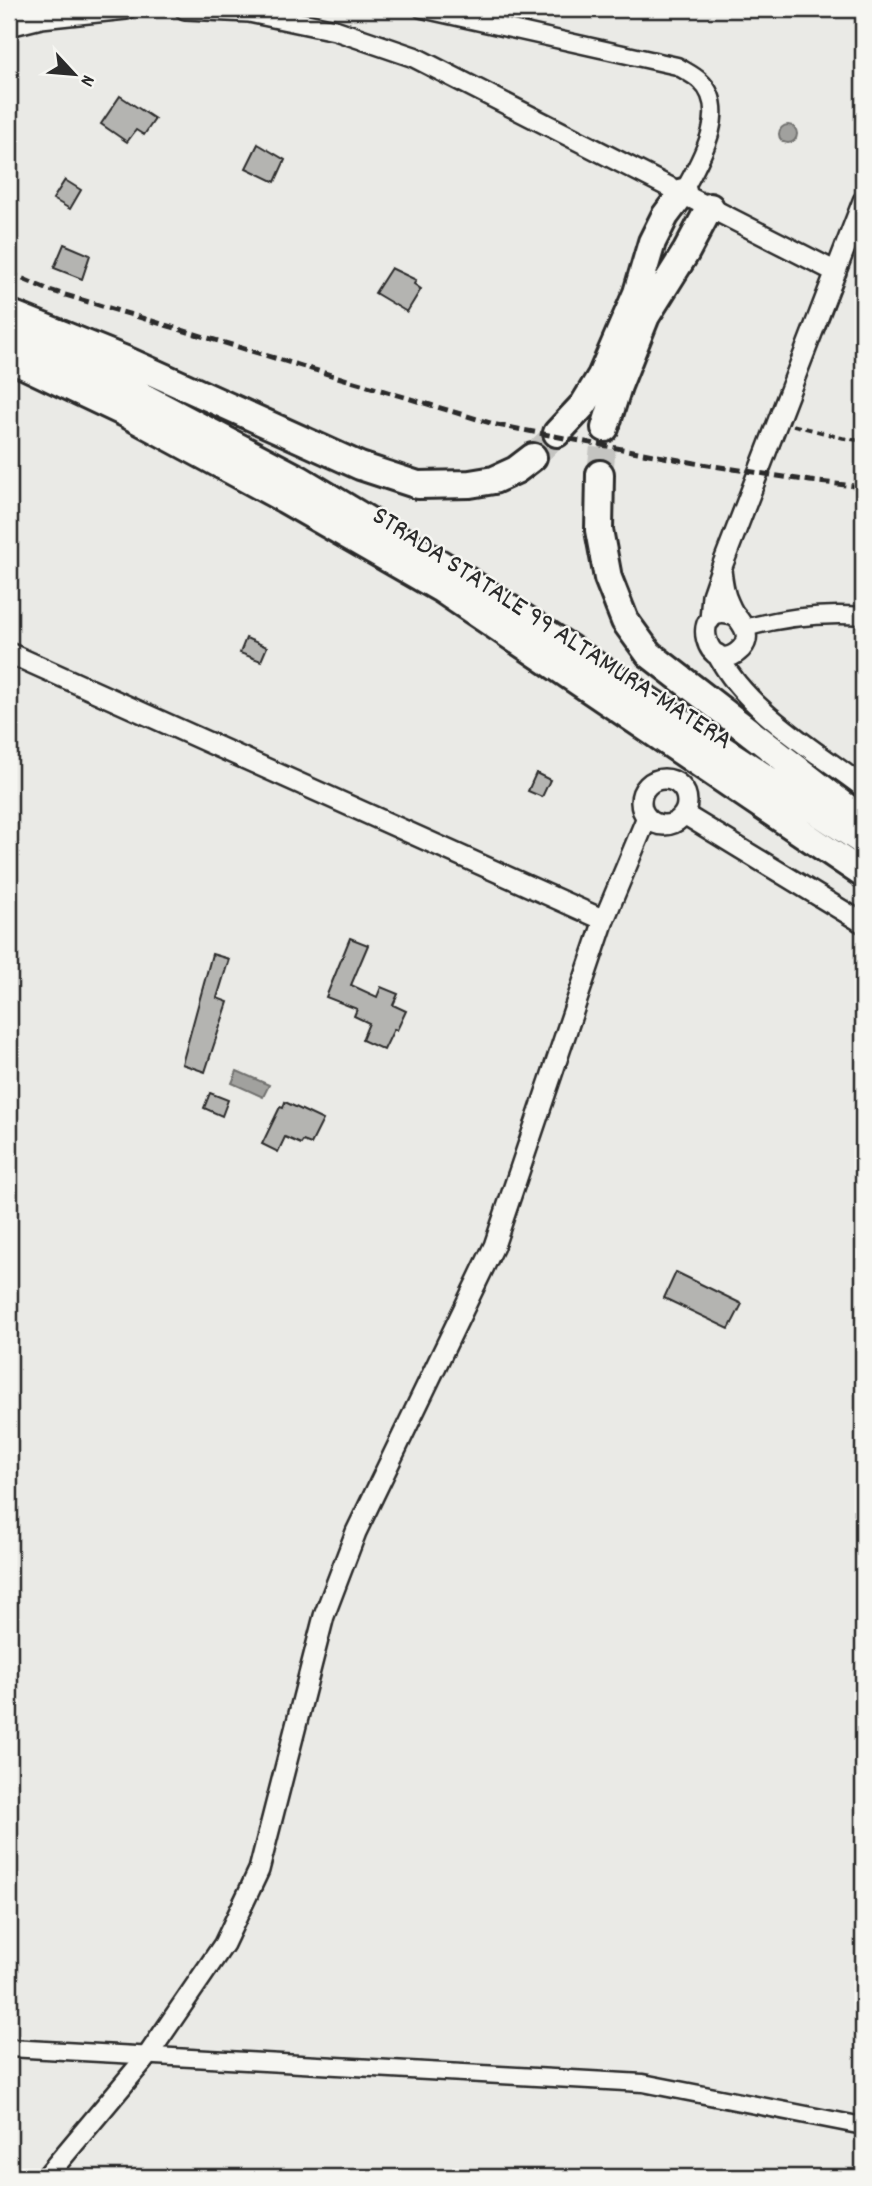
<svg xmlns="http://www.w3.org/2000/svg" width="872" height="2186" viewBox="0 0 872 2186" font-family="Dekko,sans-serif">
<rect width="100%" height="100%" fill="#eaeae6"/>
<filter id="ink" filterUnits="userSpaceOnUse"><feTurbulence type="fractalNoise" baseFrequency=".0143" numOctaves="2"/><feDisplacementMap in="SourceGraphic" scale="14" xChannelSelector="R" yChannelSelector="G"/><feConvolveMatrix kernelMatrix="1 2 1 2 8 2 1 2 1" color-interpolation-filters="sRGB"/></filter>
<g filter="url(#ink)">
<path fill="#a1a19e" stroke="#727270" stroke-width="2" d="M779 134a9 9 0 1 1 18 0a9 9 0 1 1-18 0Z
M237 1071 269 1085 263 1097 232 1083Z"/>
<path fill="#b4b4b1" stroke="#2b2b2b" stroke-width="2" d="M120 96 155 119 144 135 136 130 127 142 101 124Z
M258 144 285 160 275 182 246 168Z
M65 180 81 190 70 209 53 199Z
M64 244 90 255 82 279 54 268Z
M391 268 416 280 414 284 421 289 407 312 375 293Z
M246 638 267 647 261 661 240 653Z
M536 773 550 780 542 797 528 791Z
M350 938 368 945 351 985 377 997 381 987 398 994 393 1005 406 1011 397 1030 394 1029 384 1050 362 1040 369 1023 354 1016 357 1009 326 997Z
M212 954 229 959 217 998 228 1002 205 1072 182 1064Z
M210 1093 228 1100 222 1116 204 1108Z
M285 1102 323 1120 311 1144 303 1141 301 1144 285 1137 278 1152 262 1144 280 1107 283 1108Z
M676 1272 742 1304 729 1329 664 1298Z"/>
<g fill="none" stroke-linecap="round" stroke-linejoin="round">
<path stroke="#c4c4c1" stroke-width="26" stroke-dasharray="26 13" stroke-linecap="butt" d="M533 457 557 433
M600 474 605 428"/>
<defs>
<path id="minor" d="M422 9 677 66C685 71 694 75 700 81 732 110 698 164 683 192
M745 628C785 617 823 613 863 616
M9 2048 643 2083 863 2126"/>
<path id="tertiary" d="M185 9 249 12 335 30 414 57 836 272
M9 26 41 18 126 9
M721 570C722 578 723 588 726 597 728 602 732 612 736 616 744 626 752 637 741 649 707 683 685 599 735 616
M710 620 712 595 721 569 863 201
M9 653 604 920
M717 654C748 712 812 748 863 787
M641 802a23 23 0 1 1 46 0a23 23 0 1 1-46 0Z
M684 814 863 923
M46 2177 148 2055 224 1944 259 1870 324 1616 356 1532 494 1246 604 920 647 817"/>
<path id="trunk" d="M9 313 128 361 360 466 418 485 470 484 494 480 516 470 533 457
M9 336 132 391 299 479 454 572 863 842
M9 358 125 413 284 499 441 589 863 874
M605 428 618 386 646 316 686 252 710 207
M557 433 584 404 601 376 637 293 652 242 665 216 683 192
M600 474 599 530 608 578 625 621 649 654 863 820"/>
</defs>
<use href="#minor" stroke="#2b2b2b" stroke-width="21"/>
<use href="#tertiary" stroke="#2b2b2b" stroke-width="24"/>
<use href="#trunk" stroke="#2b2b2b" stroke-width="32"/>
<path stroke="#2b2b2b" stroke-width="3.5" stroke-dasharray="7 5" stroke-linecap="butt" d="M793 425 843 438 863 441"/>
<use href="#minor" stroke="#f6f6f2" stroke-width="16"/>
<use href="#tertiary" stroke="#f6f6f2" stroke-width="19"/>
<use href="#trunk" stroke="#f6f6f2" stroke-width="26"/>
<path stroke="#2b2b2b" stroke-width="5" stroke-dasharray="10 5" stroke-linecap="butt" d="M9 273 49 290 497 425 695 463 810 481 863 487"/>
</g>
</g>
<g text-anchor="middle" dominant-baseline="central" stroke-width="5" stroke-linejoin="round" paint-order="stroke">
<g font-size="28" fill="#2b2b2b" stroke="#f6f6f2">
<text transform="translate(551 630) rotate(33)">STRADA STATALE 99 ALTAMURA-MATERA</text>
</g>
</g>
<rect width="872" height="2186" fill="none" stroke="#f6f6f2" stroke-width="35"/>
<rect x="18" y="18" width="837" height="2151" fill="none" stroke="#2b2b2b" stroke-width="2.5" filter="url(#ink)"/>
<g transform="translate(74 74) rotate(116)" stroke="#f6f6f2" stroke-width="5" paint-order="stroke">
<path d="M0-5L12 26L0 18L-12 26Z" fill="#2b2b2b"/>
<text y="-10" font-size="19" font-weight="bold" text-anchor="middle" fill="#2b2b2b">N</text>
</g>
</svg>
